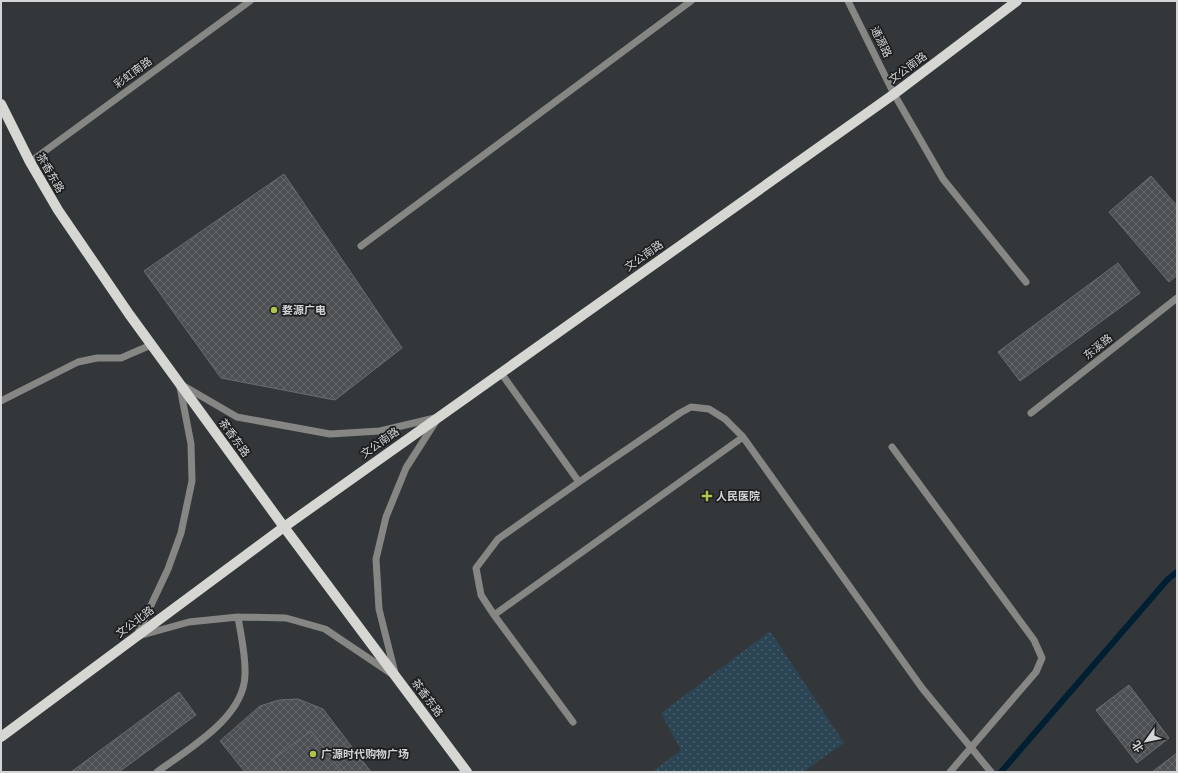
<svg xmlns="http://www.w3.org/2000/svg" width="1178" height="773" viewBox="0 0 1178 773" font-family="Raleway,'Noto Sans SC',sans-serif">
<defs>
<pattern id="grass-dots" width="8" height="8" patternUnits="userSpaceOnUse"><rect width="8" height="8" fill="#2c4554"/><path d="M2 2h.1M6 6h.1" fill="none" stroke="#4a5f6c" stroke-width="1.8" stroke-linecap="round"/></pattern>
<pattern id="building-cross-hatch" width="8" height="8" patternUnits="userSpaceOnUse"><rect width="8" height="8" fill="#4c5053"/><path d="M0 0l8 8M0 8l8-8" fill="none" stroke="#65686b"/></pattern>
</defs>
<rect width="100%" height="100%" fill="#333739"/>
<path fill="url(#grass-dots)" d="M770 631 844 743 803 772H652L681 750 661 713Z"/>
<g fill="none" stroke-linecap="round" stroke-linejoin="round">
<path stroke="#001f32" stroke-width="6" d="M1001 772 1168 579 1177 572"/>
</g>
<path fill="url(#building-cross-hatch)" stroke="#6a6e71" d="M284 174 402 348 335 400 221 378 144 271Z
M1151 176 1177 206V275L1169 282 1109 212Z
M1118 263 1140 293 1020 381 998 352Z
M1129 685 1169 738 1137 763 1096 710Z
M179 692 196 715 119 772H71Z
M298 699 323 709 371 772H245L220 741 260 706 279 700Z
M311 731 342 772H283L273 759Z
M1177 753V772H1152Z"/>
<g fill="none" stroke-linecap="round" stroke-linejoin="round">
<path stroke="#868684" stroke-width="7" d="M848 1 894 94 943 179 1026 282
M30 162 250 1
M361 246 691 1
M501 373 579 482
M182 385 237 417 330 434 380 431 435 418
M1 401 78 362 97 358H121L151 345
M1031 413 1177 298
M892 447 1034 640 1042 658 1036 672 950 772
M494 615 743 437
M137 635 168 569 181 533 192 481 191 444 180 387
M142 635 189 622 238 617 286 618 325 629 392 674
M395 673 379 609 376 559 386 517 406 468 436 421
M573 722 494 615 481 595 476 568 498 539 579 482 680 413 691 407 709 409 725 419 743 437 922 688 991 772
M157 772C188 749 244 718 245 675 246 656 241 636 238 617"/>
<path stroke="#d6d7d2" stroke-width="10" d="M1 104 30 162 58 210 129 314 284 527 467 772
M1 737 284 527 894 94 1017 1"/>
</g>
<g fill="#b3c24b" stroke="#1c1e1f" stroke-width="1.5">
<circle cx="274" cy="310" r="4"/>
<path d="M705 490h4v4h4v4h-4v4h-4v-4h-4v-4h4z"/>
<circle cx="313" cy="754" r="4"/>
</g>
<g text-anchor="middle" dominant-baseline="central" stroke-width="3.5" stroke-linejoin="round" paint-order="stroke">
<g font-size="11" fill="#d3d5d7" stroke="#1c1e1f">
<text transform="translate(881 42) rotate(64)">通源路</text>
<text transform="translate(908 68) rotate(-37)">文公南路</text>
<text transform="translate(133 73) rotate(-36)">彩虹南路</text>
<text transform="translate(50 173) rotate(60)">茶香东路</text>
<text transform="translate(644 256) rotate(-35)">文公南路</text>
<text transform="translate(1098 347) rotate(-38)">东溪路</text>
<text transform="translate(234 438) rotate(54)">茶香东路</text>
<text transform="translate(380 443) rotate(-35)">文公南路</text>
<text transform="translate(135 622) rotate(-37)">文公北路</text>
<text transform="translate(427 698) rotate(53)">茶香东路</text>
</g>
<g font-size="11" font-weight="bold" fill="#d3d5d7" stroke="#1c1e1f" text-anchor="start">
<text x="282" y="310">婺源广电</text>
<text x="716" y="496">人民医院</text>
<text x="321" y="754">广源时代购物广场</text>
</g>
</g>
<rect width="1178" height="773" fill="none" stroke="#d3d5d7" stroke-width="4"/>
<g transform="translate(1146 741) rotate(237)" stroke="#1c1e1f" stroke-width="3" paint-order="stroke">
<path d="M0-3L7 15L0 10L-7 15Z" fill="#d3d5d7"/>
<text y="-6" font-size="11" font-weight="bold" text-anchor="middle" fill="#d3d5d7">北</text>
</g>
</svg>
